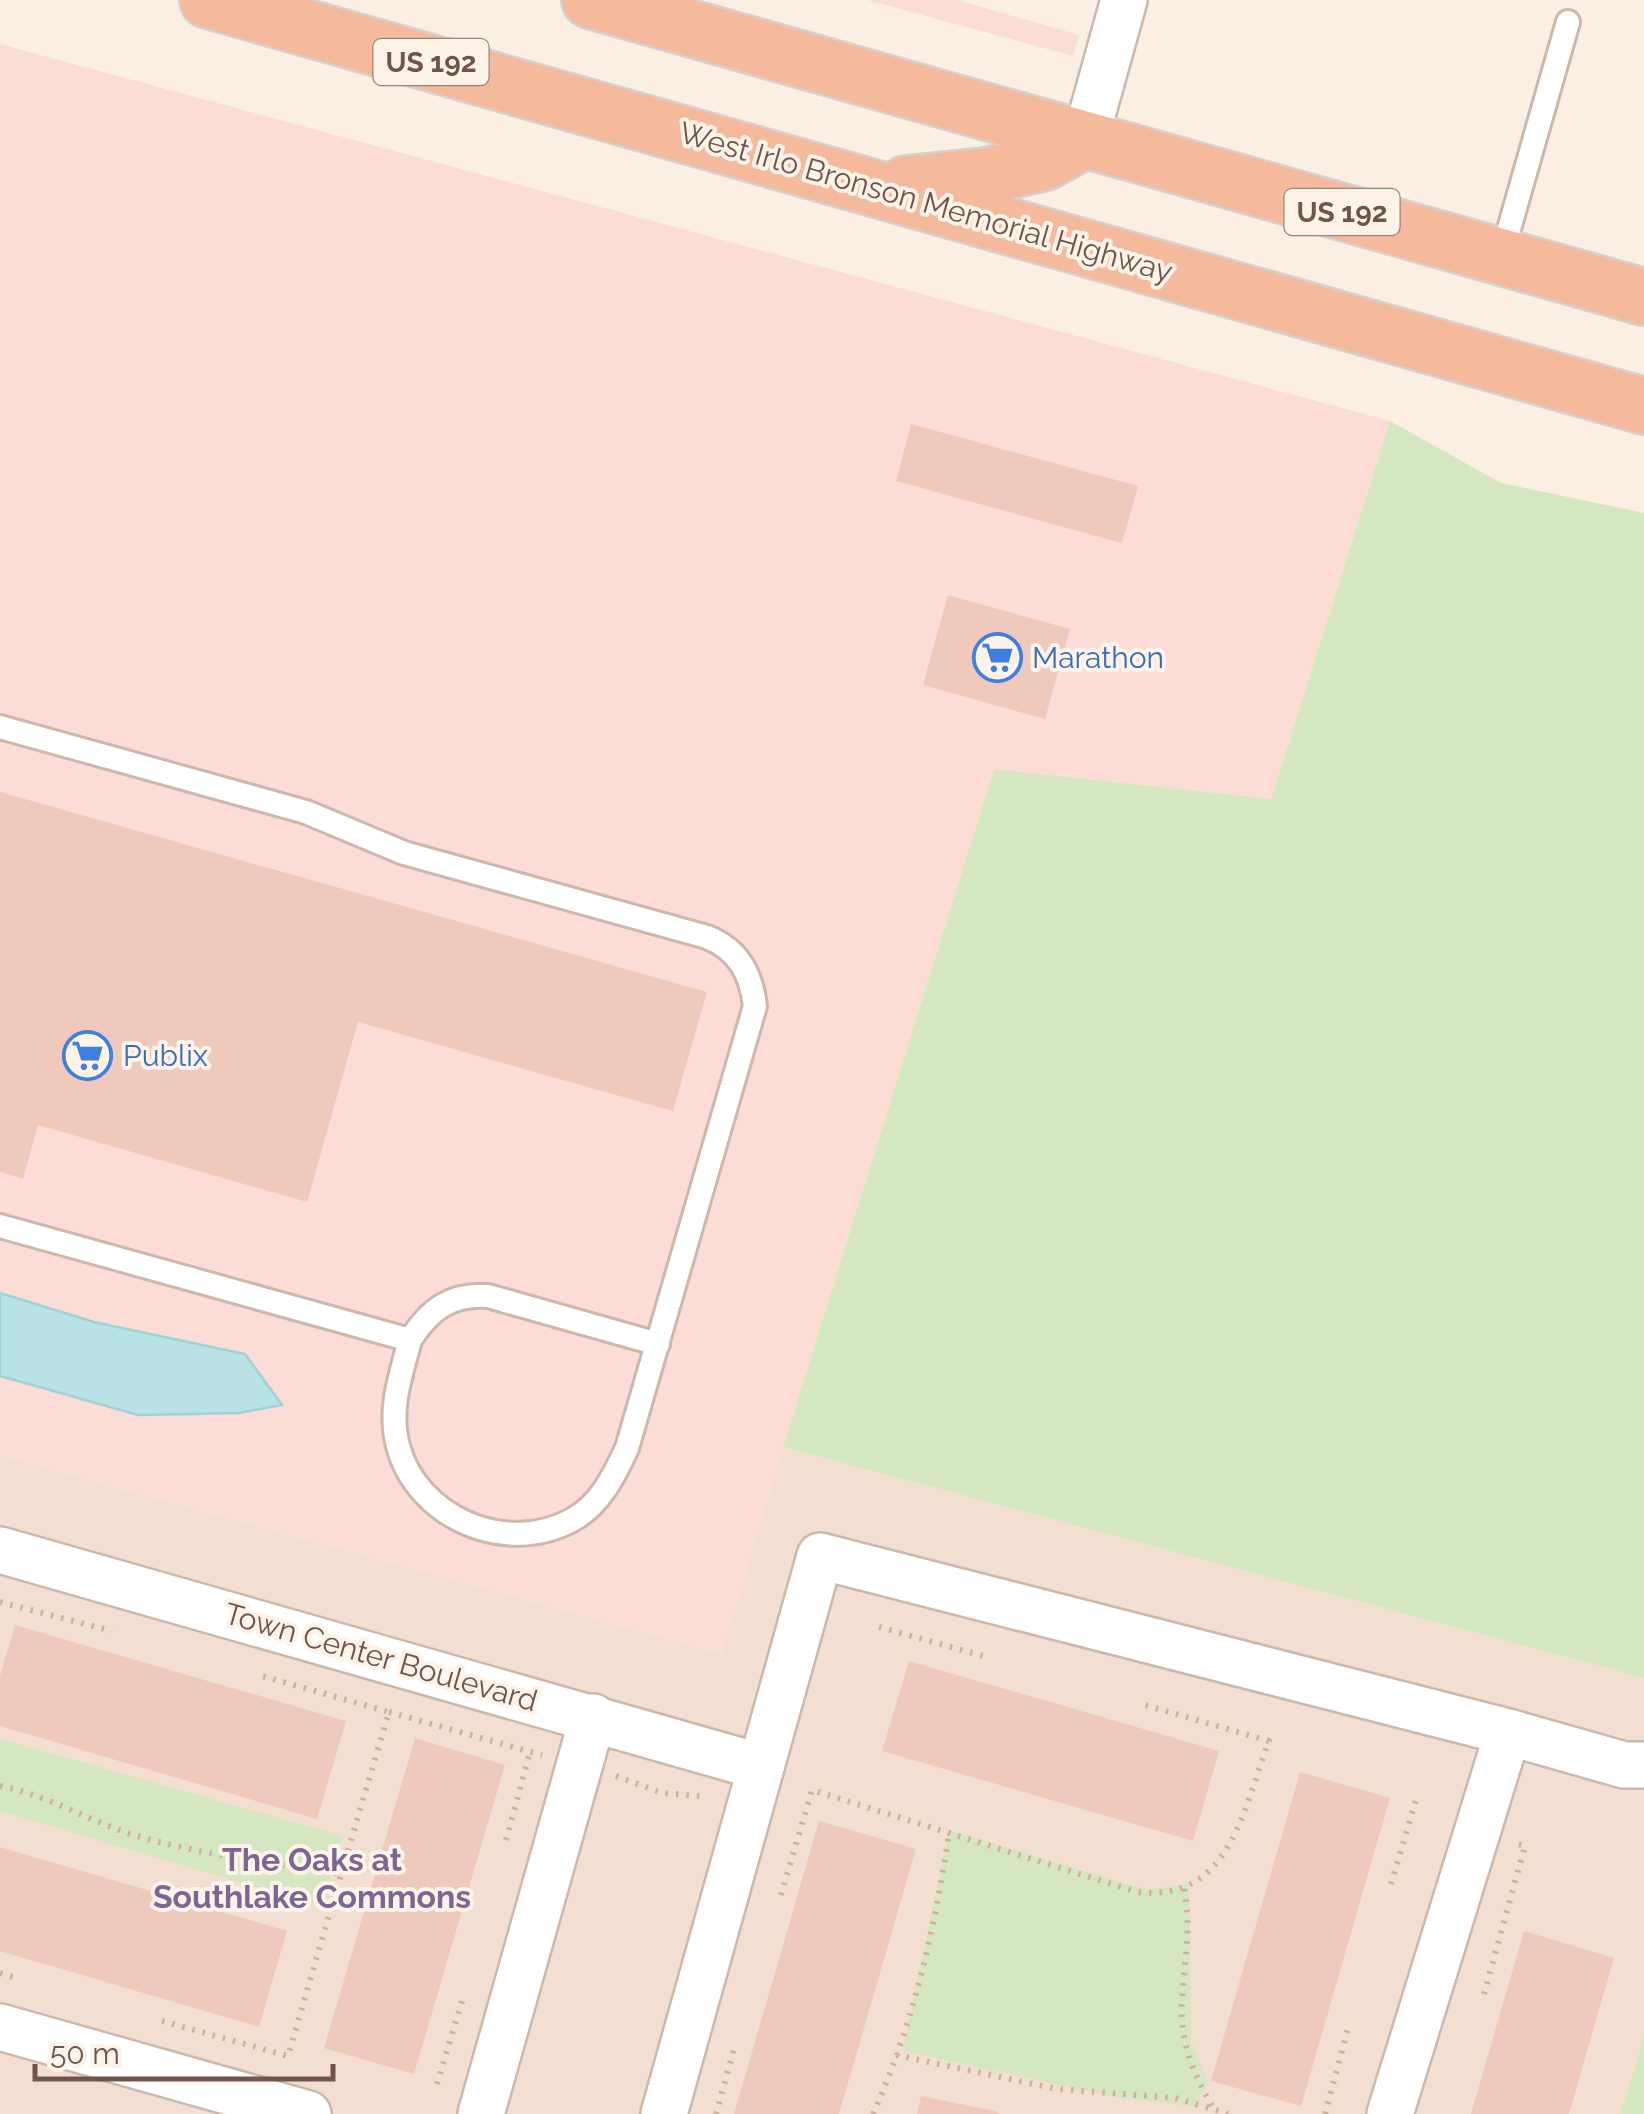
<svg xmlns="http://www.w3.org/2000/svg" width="1644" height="2114" viewBox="0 0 1644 2114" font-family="Raleway,sans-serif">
<rect width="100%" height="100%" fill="#fbeee2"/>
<path fill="#f2dfd1" d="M783 1447 1644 1678V2035L1621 2114H0V1455L722 1653Z"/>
<path fill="#fbdcd6" d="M867 0H957L1079 35 1073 56Z
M0 44 1390 421 1271 799 994 770 783 1447 723 1653 0 1455V1376L138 1415 94 1322 0 1293Z"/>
<path fill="#d5e7c1" d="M1390 421 1501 483 1644 513V1678L783 1447 994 769 1271 799Z
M0 1739 343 1836 322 1907 0 1811Z
M949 1830 1147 1890 1189 1884 1191 2042 1208 2081 1196 2107 1110 2096 903 2051Z
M1644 2035V2114H1621Z"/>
<path fill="#b8e2e3" stroke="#9ed3d4" stroke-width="2.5" d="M0 1293 94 1322 245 1354 282 1405 239 1413 138 1415 0 1376Z"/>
<path fill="#efc9bb" d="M911 424 1138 486 1122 543 896 481Z
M948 595 1070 629 1045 719 923 685Z
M0 792 707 992 673 1111 358 1022 307 1202 38 1125 23 1179 0 1172Z
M15 1625 346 1721 317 1819 0 1726V1676Z
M909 1661 1219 1751 1193 1841 882 1751Z
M415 1738 505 1765 414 2074 324 2048Z
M1300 1772 1390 1798 1301 2106 1211 2081Z
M819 1821 916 1849 839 2114H734Z
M0 1847 287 1931 259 2027 0 1951Z
M1524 1931 1614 1958 1569 2114H1471Z
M921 2096 999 2112 998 2114H917Z"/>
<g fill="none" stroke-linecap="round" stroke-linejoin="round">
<defs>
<path id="service" d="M1501 257 1568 22
M0 727 306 812 404 853 707 937C739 950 751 974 755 1006L627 1448C614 1476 600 1505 572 1520 506 1556 417 1518 398 1446 388 1409 401 1375 410 1340L0 1226
M410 1340C430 1309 450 1294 488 1296L658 1344"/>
<path id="minor" d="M1085 140 1124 0
M0 1550 761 1767
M0 2027 308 2114
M481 2114 593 1717
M664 2114 820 1556 1508 1732 1624 1765H1644
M1390 2114 1508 1732"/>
<path id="trunk" d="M208 0 1644 406
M590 0 1644 297
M906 184 986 176 1045 162 1085 140"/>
</defs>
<use href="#service" stroke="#ceb7ac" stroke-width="28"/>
<use href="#minor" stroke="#ceb7ac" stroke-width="50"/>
<use href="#trunk" stroke="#d7cfcc" stroke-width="60"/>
<path stroke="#d3ad9e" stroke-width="6" stroke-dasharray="2.5 8" stroke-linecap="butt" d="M0 1602 112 1631
M879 1627 987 1657
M389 1712 542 1755
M616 1776 662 1793 700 1796
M0 1786C49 1795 90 1822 137 1836 203 1855 273 1863 341 1874L389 1712 262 1676
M506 1840 530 1752
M1391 1884 1416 1800
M1184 1889C1192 1928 1184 1962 1182 2000 1179 2040 1193 2073 1212 2106
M781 1895 812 1790 1137 1892C1230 1903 1243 1809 1269 1741L1145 1705
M0 1973 19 1979
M1484 1994 1525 1846 1517 1844
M162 2021 288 2056 341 1874
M896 2055 1057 2089 1175 2098 1229 2114
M437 2084 463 1998
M716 2114 734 2049
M873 2114C913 2026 935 1928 949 1833
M1325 2114 1349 2025"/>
<use href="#service" stroke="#fff" stroke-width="22"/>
<use href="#minor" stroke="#fff" stroke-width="45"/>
<use href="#trunk" stroke="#f5b99c" stroke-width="55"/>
</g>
<defs>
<symbol id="supermarket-ring" viewBox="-11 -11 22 22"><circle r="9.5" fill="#fef3e8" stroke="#3f7fe0" stroke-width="1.5"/><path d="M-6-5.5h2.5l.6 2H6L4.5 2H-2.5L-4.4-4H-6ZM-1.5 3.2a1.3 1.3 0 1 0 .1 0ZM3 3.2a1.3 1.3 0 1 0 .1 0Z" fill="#3f7fe0"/></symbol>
</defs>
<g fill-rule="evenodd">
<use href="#supermarket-ring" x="970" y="630" width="55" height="55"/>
<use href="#supermarket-ring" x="60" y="1028" width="55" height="55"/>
</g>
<g text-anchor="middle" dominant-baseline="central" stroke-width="8" stroke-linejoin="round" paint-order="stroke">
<g fill="#fef3e8" stroke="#9b8379" stroke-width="2.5">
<rect x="373.5" y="39" width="115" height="46" rx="8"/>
<rect x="1284.5" y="189" width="115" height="46" rx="8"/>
</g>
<g font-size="28" font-weight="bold" fill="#71534a">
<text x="431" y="62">US 192</text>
<text x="1342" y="212">US 192</text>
</g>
<g font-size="30" fill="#71534a" stroke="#fef3e8">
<text transform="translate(926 202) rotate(16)">West Irlo Bronson Memorial Highway</text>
<text transform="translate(381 1657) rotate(16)">Town Center Boulevard</text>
</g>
<g font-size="30" fill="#366cbe" stroke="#fef3e8" text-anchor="start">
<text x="1032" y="657">Marathon</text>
<text x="123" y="1055">Publix</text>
</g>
<g font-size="32" font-weight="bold" fill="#7f6594" stroke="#fef3e8">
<text x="312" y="1859">The Oaks at<tspan x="312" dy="37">Southlake Commons</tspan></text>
</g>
</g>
<path d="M35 2064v15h298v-15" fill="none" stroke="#71534a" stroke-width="5"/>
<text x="50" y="2064" font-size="30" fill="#71534a" stroke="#fef3e8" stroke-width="8" paint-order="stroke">50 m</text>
</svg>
